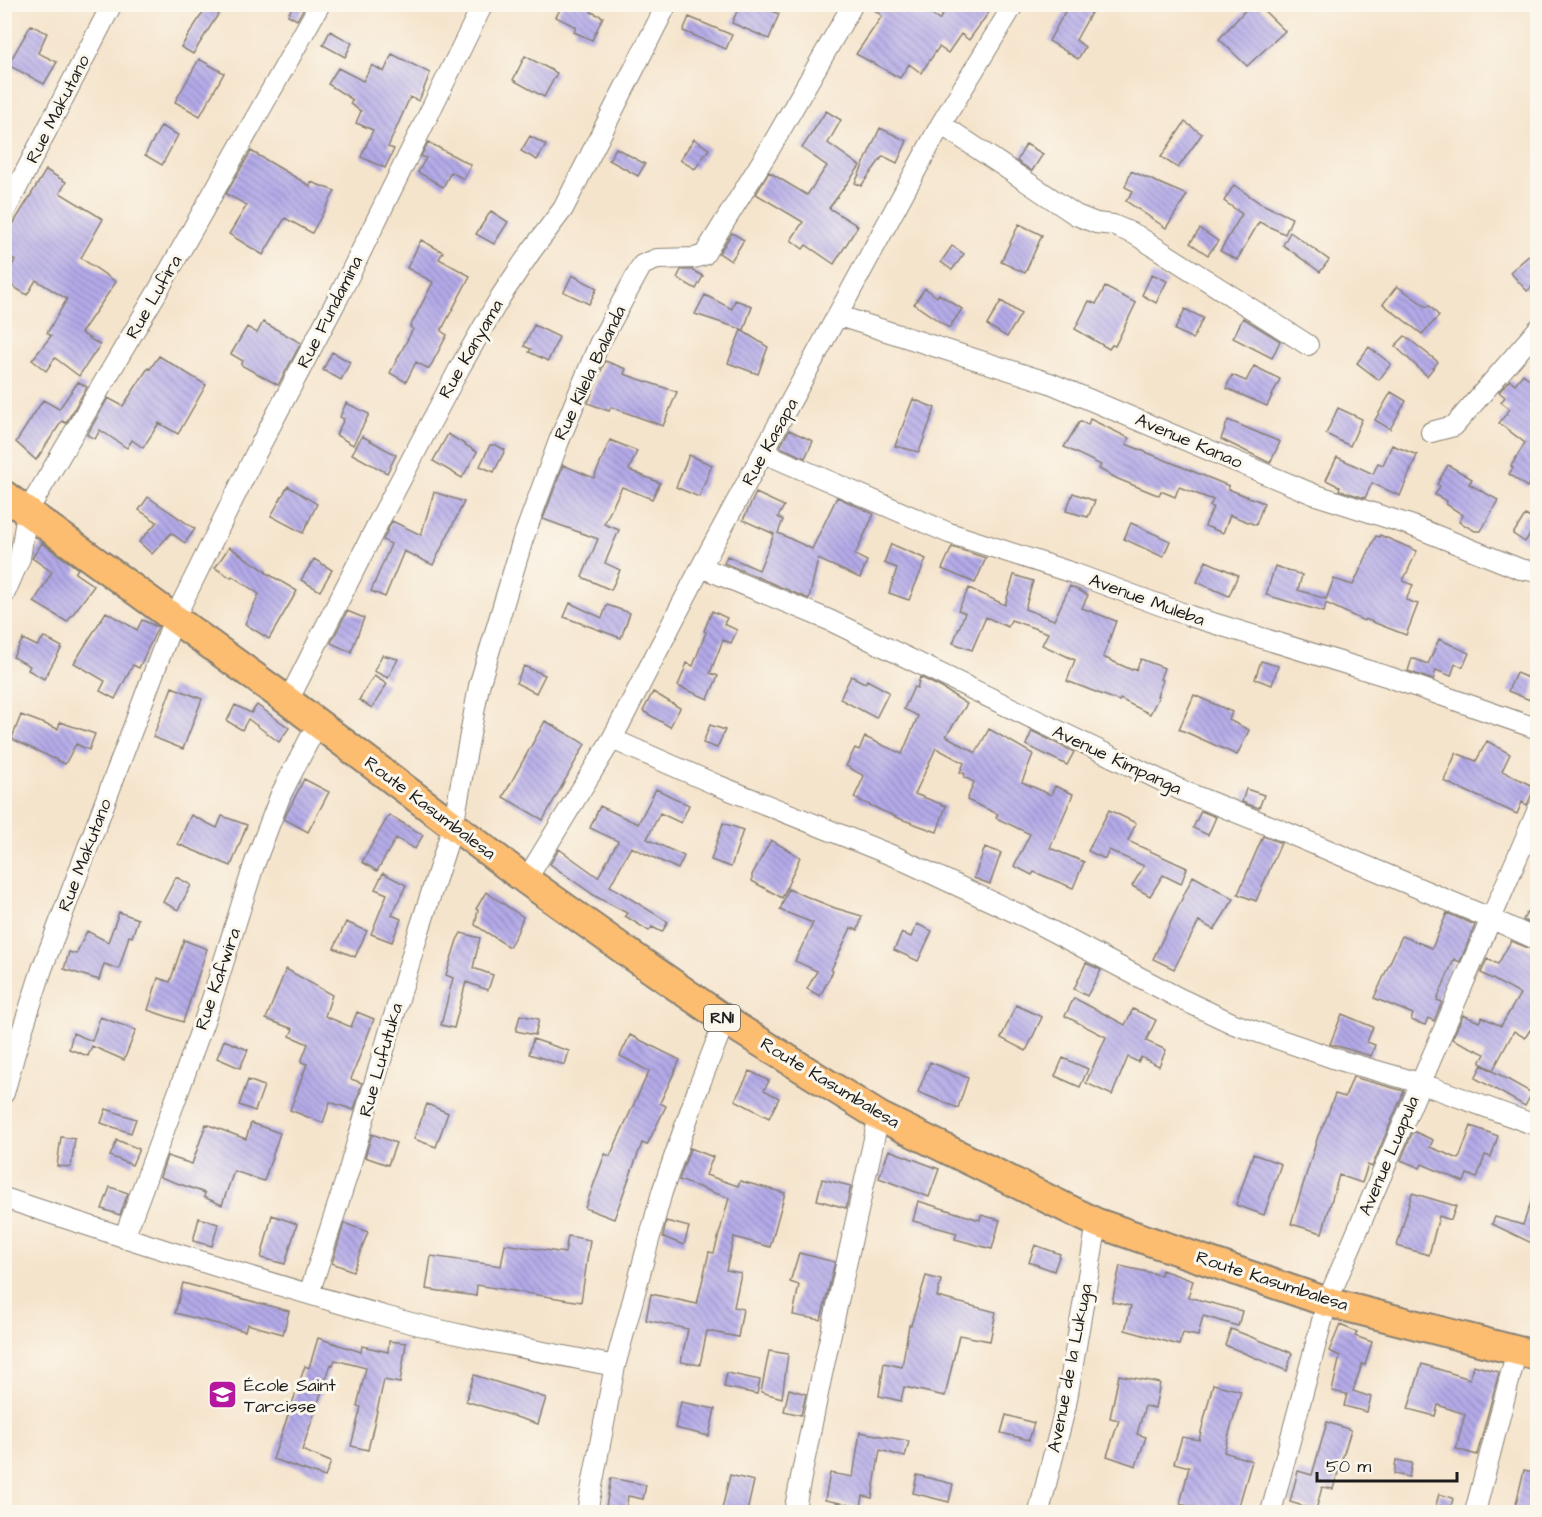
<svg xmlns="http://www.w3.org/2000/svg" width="1542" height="1517" viewBox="0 0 1542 1517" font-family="'Architects Daughter',sans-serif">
<defs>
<pattern id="building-back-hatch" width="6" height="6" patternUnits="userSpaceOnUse" patternTransform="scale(1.5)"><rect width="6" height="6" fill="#b4aae9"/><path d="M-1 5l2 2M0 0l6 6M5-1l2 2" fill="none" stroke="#928abc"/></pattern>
</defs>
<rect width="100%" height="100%" fill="#fbf7ec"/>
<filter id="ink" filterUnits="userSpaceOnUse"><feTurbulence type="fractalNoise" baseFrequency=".0167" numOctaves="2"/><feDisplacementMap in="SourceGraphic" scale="12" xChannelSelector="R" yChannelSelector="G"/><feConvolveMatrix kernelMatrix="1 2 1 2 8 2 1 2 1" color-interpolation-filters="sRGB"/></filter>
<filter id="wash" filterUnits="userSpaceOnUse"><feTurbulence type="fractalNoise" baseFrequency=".008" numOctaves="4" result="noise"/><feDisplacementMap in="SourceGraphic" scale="24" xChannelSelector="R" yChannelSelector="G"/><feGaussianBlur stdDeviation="1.35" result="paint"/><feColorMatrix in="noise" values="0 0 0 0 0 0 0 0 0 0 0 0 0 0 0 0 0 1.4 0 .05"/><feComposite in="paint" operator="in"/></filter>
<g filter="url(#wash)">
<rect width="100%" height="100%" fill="#f5e4cc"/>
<g id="blocks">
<path fill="url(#building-back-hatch)" d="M294 4H306L297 20 288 15Z
M563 4H595L591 12 603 17 592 40 574 32 576 27 556 17Z
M740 4H756L779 14 769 39 732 23Z
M867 4H916L939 20 950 4H995L969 40 961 34 948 53 939 47 921 73 909 64 900 78 856 54 882 16Z
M1069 4H1096L1076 40 1085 47 1078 59 1049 41Z
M1251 4H1257L1285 31 1247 66 1219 39Z
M207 6 219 13 193 54 181 47Z
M689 17 732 35 726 49 683 31Z
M31 25 47 33 38 53 57 62 44 84 8 65Z
M330 31 352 43 345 57 323 45Z
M392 54 430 73 419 101 410 97 388 147 394 149 385 168 361 157 373 130 356 123 361 111 350 104 353 100 328 84 338 68 363 81 372 65 384 72Z
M525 56 557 73 544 97 513 80Z
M199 59 224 73 200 116 175 102Z
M826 111 841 120 828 143 860 166 829 208 858 226 834 264 806 245 803 249 791 240 803 222 756 194 769 172 807 195 827 166 802 148Z
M1185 122 1202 134 1178 168 1161 157Z
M161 126 178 135 162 165 145 155Z
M880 128 907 141 897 163 883 156 861 186 855 183Z
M530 136 546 145 537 160 521 151Z
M694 139 709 149 695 169 680 160Z
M428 142 471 165 464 179 451 172 443 187 418 172 426 158 421 156Z
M1026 144 1043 154 1032 171 1017 161Z
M616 148 645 164 638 176 609 160Z
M251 151 310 186 311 182 335 191 312 233 285 218 263 255 229 234 247 205 226 194Z
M46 170 66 182 60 193 103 219 81 258 116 282 81 333 100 345 79 376 55 358 46 371 32 360 51 336 47 333 67 299 36 280 27 295 4 281 15 260 4 254V239Z
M1131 171 1187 195 1166 228 1126 201 1133 191 1125 187Z
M1234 185 1260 203 1292 218 1285 234 1259 222 1237 260 1220 251 1242 214 1224 201Z
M491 211 508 222 494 244 476 234Z
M1019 224 1042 235 1025 273 1001 262Z
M1200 229 1218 241 1208 255 1190 243Z
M1290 232 1329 260 1320 272 1283 245Z
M732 233 744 240 731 261 719 253Z
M421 240 443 252 439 259 470 276 441 331 447 335 429 369 416 362 406 382 390 373 413 329 410 327 433 282 407 268Z
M952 246 964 254 952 270 941 262Z
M1538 248V282L1527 291 1510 272Z
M681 270H692L703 276 696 289 677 278Z
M1152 274 1167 281 1156 303 1142 295Z
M572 275 597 288 589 304 564 292Z
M1397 286 1427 307 1429 305 1439 316 1422 334 1383 304Z
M1105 287 1136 303 1115 346 1112 345 1109 349 1075 329 1089 301 1096 304Z
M925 288 937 297 939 294 962 309 949 328 914 304Z
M705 295 732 309 735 300 752 306 744 330 695 314Z
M1001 301 1021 314 1007 337 987 325Z
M1185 309 1203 318 1193 339 1175 330Z
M1243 318 1280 341 1272 358 1233 338Z
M263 322 301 343 278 385 241 365 243 361 231 354 247 327 257 333Z
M534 325 559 337 548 361 529 352 531 349 524 346Z
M741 330 768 347 758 374 728 363Z
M1405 336 1438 362 1427 376 1395 346Z
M1369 347 1391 364 1379 380 1357 363Z
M332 352 350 362 341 380 323 370Z
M159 356 206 385 178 434 159 423 143 448 132 440 127 448 100 430 95 439 87 435 108 398 123 406 148 368 150 369Z
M605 361 626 369 624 374 677 392 663 426 611 407 609 411 588 403Z
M1254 366 1280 379 1267 406 1226 388 1232 375 1246 381Z
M1523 374 1538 386V470L1527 487 1509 474 1513 468 1511 466 1525 443 1499 423 1510 409 1501 402 1505 397 1499 392 1510 380 1515 384Z
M78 382 87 387 66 423 62 421 36 460 16 442 43 400 59 409Z
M1391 392 1406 401 1390 429 1375 420Z
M913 399 935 408 919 452 895 446Z
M346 403 369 414 353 445 336 435 344 419 340 417Z
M1338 408 1362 419 1350 446 1326 434Z
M1090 419 1129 438 1126 444 1229 486 1228 489 1264 503 1256 525 1230 515 1223 533 1205 526 1213 507 1210 506 1213 500 1179 487 1175 497 1161 491 1159 495 1155 494 1118 479 1099 469 1101 465 1064 447 1080 421 1088 425Z
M1228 420 1280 442 1270 463 1221 439Z
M789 430 813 441 805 458 780 447Z
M448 434 477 452 462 478 433 461Z
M362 436 396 455 387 473 352 454Z
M610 440 637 451 629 470 660 483 652 499 622 487 604 524 619 530 605 563 620 570 611 590 582 577 598 539 543 519 563 465 594 478Z
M490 445H496L505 450 494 472 480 466Z
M1392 445 1417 455 1400 496 1372 483 1365 498 1339 490 1340 487 1326 480 1337 457 1373 474 1378 463 1383 465Z
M689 455 712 465 699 497 676 487Z
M1448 465 1472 479 1469 484 1498 500 1481 531H1475L1459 522 1463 515 1446 504 1447 501 1435 495 1440 486 1437 484Z
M288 486 317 504 303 533 271 516Z
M434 492 464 502 433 565 404 551 385 597 371 591 391 544 383 540 392 521 421 535Z
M756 493 784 506 778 517 783 520 778 533 812 549 837 497 874 514 855 555 867 561 860 578 818 559 809 599 724 563 727 556 759 570 774 534 743 520Z
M1073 493 1095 501 1088 517 1066 511Z
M148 497 195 529 185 543 171 533 152 554 139 542 157 522 139 510Z
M1525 515 1538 522 1525 542 1513 534Z
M1131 523 1170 541 1163 557 1124 539Z
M1380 535 1417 551 1403 581 1413 585 1406 600 1418 604 1406 635 1365 619 1364 621 1326 603 1324 612 1266 595 1275 566 1302 575 1298 590 1326 599 1334 579 1353 585 1376 536 1379 537Z
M42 543 78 569 75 573 94 586 67 622 34 602 52 572 32 558Z
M891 544 926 559 909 600 889 593 897 568 884 563Z
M229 547 266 571 265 572 297 591 269 639 245 624 259 594 232 576 231 578 215 568Z
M952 547 986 558 975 583 942 569Z
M314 559 332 570 320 591 301 580Z
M1206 561 1238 575 1229 596 1197 582Z
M1014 575 1033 581 1025 609 1054 620 1070 586 1088 595 1082 608 1116 621 1103 657 1132 670 1133 669 1136 670 1141 659 1164 668 1160 679 1163 680 1157 696H1159L1150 714 1120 699 1119 701 1067 681 1075 660 1042 645 1048 633 1011 620 1008 627 986 617 972 650 953 643 965 613 958 610 969 588 1005 605Z
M570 603 602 618 607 605 630 613 621 638 564 617Z
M347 611 364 618 351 652 331 643Z
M712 611 727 618 724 624 737 630 731 643 723 640 710 673 718 676 708 699 678 686 687 663 693 666 706 632 704 631Z
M106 612 137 630 142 620 158 627 139 668 133 665 115 699 100 691 105 681 74 663Z
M44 637 62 647 44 679 28 670 30 666 13 657 23 639 37 646Z
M1439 639 1469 653 1463 667 1455 664 1451 676 1436 670 1433 680 1408 671 1412 658 1428 664Z
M382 655 398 659 388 678 374 671Z
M1261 661 1278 666 1272 685 1255 679Z
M524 666 545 675 536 693 516 683Z
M1516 673 1536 681 1530 700 1508 691Z
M374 676 387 684 372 708 359 700Z
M851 676 865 683 867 680 889 692 876 718 840 699Z
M920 677 942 688 967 704 946 736 976 753 989 729 1033 754 1022 782 1051 795 1055 786 1073 794 1050 848 1084 862 1073 888 1034 872 1032 875 1014 866 1030 834 996 818 998 814 967 800 974 782 964 777 965 774 960 772 964 763 936 748 915 794 946 806 937 832 898 818 854 798 864 776 846 766 855 748 859 750 865 737 902 754 918 716 904 709 914 687 917 688Z
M172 687 202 699 183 749 153 737Z
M653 692 680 708 670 727 643 711Z
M1194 695 1232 712 1229 720 1249 730 1237 755 1179 729Z
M235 705 251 713 257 705 289 728 279 742 248 719 242 730 227 721Z
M21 715 58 729 60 722 95 734 89 750 76 744 65 764 14 740 12 738Z
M545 721 585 744 543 820 503 797Z
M710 725 725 730 717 748 703 743Z
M1032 731 1074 752 1067 765 1026 745Z
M1487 741 1510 754 1502 771 1535 787 1527 805 1522 802 1517 814 1444 781 1456 753 1476 761Z
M304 779 329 792 308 832 284 819Z
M656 789 689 805 681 823 660 813 647 839 684 856 678 869 631 847 610 886 668 922 662 932 652 927 649 931 625 916 627 913 595 896 550 864 559 849 598 877 618 841 590 828 600 806 638 824Z
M1246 789 1264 795 1259 808 1242 802Z
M1109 810 1136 823 1128 841 1187 868 1181 884 1163 875 1150 896 1132 886 1144 866 1109 850 1105 859 1088 851Z
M1201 811 1216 817 1208 835 1193 828Z
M191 815 217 828 222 816 247 825 231 866 178 844Z
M389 815 423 835 415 849 396 838 377 871 362 862Z
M723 823 743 830 731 867 711 860Z
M1263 836 1281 843 1256 901 1238 894Z
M771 840 800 857 782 898 752 881V875Z
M985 847 1001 853 990 884 974 878Z
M383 873 406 885 392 915 401 919 392 942 371 934 387 894 375 889Z
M1193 876 1234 899 1214 930 1199 921 1174 969 1153 959Z
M176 877 191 885 178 910 163 902Z
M788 889 835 908 862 916 858 930 851 928 831 970 833 971 820 996 807 989 817 971 795 961 813 923 780 910Z
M486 892 523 917 517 933 509 947 475 925 478 910 476 909Z
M119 912 138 919 132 937 129 936 119 969 104 964 99 980 64 969 69 952 76 954 87 931 108 942Z
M1527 912 1538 917V927L1523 920Z
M1447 913 1475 925 1460 962 1454 959 1437 1000 1442 1002 1434 1021 1428 1018 1425 1025 1411 1020 1413 1014 1374 998 1402 936 1432 948Z
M346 922 367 931 355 957 334 948Z
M917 924 932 931 918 961 894 950 902 933 911 937Z
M461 933 480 938 473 968 493 975 488 990 466 982 454 1028 441 1025 453 978 446 975 457 940Z
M184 940 207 949 183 1022 148 1010 158 978 170 982Z
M1511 941 1538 952V1034L1530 1030 1525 1038 1514 1031 1493 1070 1480 1063 1485 1054 1452 1039 1463 1015 1479 1022 1482 1017 1501 1026 1520 994 1481 973 1487 959 1498 964Z
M1086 963 1101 970 1087 996 1074 989Z
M286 969 332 995 325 1016 351 1027 357 1012 374 1019 351 1079 362 1083 354 1110 330 1102 323 1123 290 1110 307 1064 301 1062 308 1044 290 1036 293 1029 266 1019Z
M1074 998 1125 1025 1133 1009 1156 1020 1146 1041 1166 1050 1159 1066 1141 1057 1138 1062 1128 1057 1112 1095 1086 1083 1106 1037 1065 1016Z
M1016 1005 1042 1017 1026 1051 1001 1038Z
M1342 1014 1373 1027 1367 1042 1375 1045 1371 1056 1330 1044Z
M520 1015 539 1019 535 1035 516 1031Z
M100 1017 136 1030 124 1060 92 1046 88 1056 69 1049 73 1033 92 1041Z
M630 1035 680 1060 660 1103 666 1106 647 1145 642 1143 614 1219 585 1208 605 1154 610 1156 649 1071 620 1056Z
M533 1039 569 1051 565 1065 529 1054Z
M224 1040 248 1050 240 1068 217 1058Z
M1063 1058 1088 1069 1080 1087 1055 1076Z
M930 1062 968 1078 958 1108 918 1092Z
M1482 1065 1532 1093 1525 1106 1475 1078Z
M750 1071 769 1081 764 1090 779 1098 769 1118 735 1100Z
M1353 1077 1404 1091 1372 1167 1368 1165 1362 1183 1339 1175 1322 1233 1291 1224 1318 1136 1326 1119 1335 1094 1345 1097Z
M248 1080 264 1086 255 1111 239 1105Z
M427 1104 448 1113 436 1147 414 1139Z
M106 1109 136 1119 131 1133 101 1123Z
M251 1123 280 1133 264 1181 234 1171 222 1205 204 1197 205 1193 160 1177 167 1156 192 1164 206 1124 246 1139Z
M1471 1126 1498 1136 1491 1157 1485 1155 1477 1178 1467 1174 1464 1182 1422 1164 1420 1168 1401 1160 1413 1131 1433 1140 1430 1147 1459 1159Z
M372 1134 396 1143 388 1165 365 1157Z
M61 1137 75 1139 71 1167 57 1166Z
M117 1140 139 1149 132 1165 110 1156Z
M690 1148 713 1157 706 1175 738 1186 740 1181 785 1193 770 1247 734 1237 726 1270 741 1273 734 1307 743 1309 738 1337 707 1331 700 1365 681 1362 688 1329 646 1320 651 1294 697 1304 709 1252 714 1253 729 1198 679 1180Z
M889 1150 939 1169 929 1197 879 1178Z
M1253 1154 1281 1164 1264 1215 1236 1205Z
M822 1179 851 1186 846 1208 817 1200Z
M110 1187 128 1193 120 1215 102 1209Z
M1535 1190 1538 1191V1246L1492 1224 1495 1217 1523 1225Z
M1412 1193 1456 1206 1451 1220 1439 1216 1429 1255 1397 1246Z
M918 1201 980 1220 981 1215 1000 1220 992 1249 955 1239 957 1233 913 1221Z
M272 1215 297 1224 285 1264 261 1258Z
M199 1218 218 1224 212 1246 193 1241Z
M666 1221 689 1227 684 1245 663 1237Z
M344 1223 368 1232 353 1271 332 1263Z
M568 1236 590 1240 581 1302 477 1285 476 1296 426 1289 431 1256 501 1266 505 1244 565 1253Z
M1035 1245 1060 1254 1054 1271 1029 1262Z
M799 1253 835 1262 821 1320 793 1315 799 1285 790 1282Z
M1120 1266 1161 1275 1162 1270 1193 1281 1188 1297 1242 1311 1238 1326 1203 1316 1198 1336 1183 1333 1179 1345 1125 1330 1131 1306 1112 1302Z
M926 1276 941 1280 937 1297 996 1312 990 1341 959 1335 945 1396 904 1387 901 1401 879 1396 884 1363 902 1367 909 1325H911Z
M183 1283 289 1311 283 1334 247 1324 245 1331 175 1313Z
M1340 1325 1357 1332 1355 1336 1372 1342 1365 1365 1362 1364 1353 1391 1371 1397 1367 1412 1344 1406 1347 1394 1332 1391 1340 1356 1329 1351Z
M1231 1329 1292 1353 1287 1371 1225 1345Z
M318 1338 361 1352 362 1346 388 1352 389 1341 406 1343 400 1383 384 1380 368 1450 351 1446 361 1407 357 1406 366 1368 335 1360 333 1365 331 1364 302 1450 331 1462 325 1477 273 1459 305 1366 309 1368Z
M769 1351 788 1354 782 1398 761 1392Z
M1422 1364 1470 1379 1473 1365 1499 1372 1477 1455 1456 1449 1465 1414 1438 1405 1435 1416 1408 1409Z
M727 1373 760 1380 757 1394 724 1387Z
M474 1375 546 1398 538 1424 466 1401Z
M1119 1375 1160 1383 1155 1408 1145 1406 1137 1434 1146 1437 1136 1466 1107 1456 1119 1420 1110 1418Z
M1213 1384 1241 1391 1224 1452 1252 1461 1237 1512H1210L1180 1504 1189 1467 1174 1463 1182 1437 1199 1440Z
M789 1389 806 1394 801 1415 784 1411Z
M681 1402 715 1409 709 1436 675 1428Z
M1006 1415 1034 1423 1029 1440 1001 1433Z
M1327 1422 1351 1430 1333 1489 1322 1487 1316 1510 1290 1502 1298 1471 1312 1475Z
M860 1432 909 1441 905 1457 880 1450 872 1498 863 1496 861 1507 825 1500 830 1473 853 1477Z
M1396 1460 1412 1463 1409 1477 1394 1474Z
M1524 1470 1538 1473V1512H1514Z
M730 1475 754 1481 747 1512 722 1509Z
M917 1475 953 1484 949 1502 913 1493Z
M611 1478 646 1485 643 1499 628 1496 626 1512H605Z
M1439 1494 1453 1498 1450 1512H1434Z"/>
</g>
</g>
<g filter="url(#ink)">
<use href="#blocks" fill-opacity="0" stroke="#888074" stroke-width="1.5"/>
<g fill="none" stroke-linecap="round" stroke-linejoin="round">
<defs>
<path id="minor" d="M941 124 1076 215 1096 223 1113 225 1136 235 1308 345
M4 213 112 4
M839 316 1050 383 1313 494 1410 525 1520 569 1538 572
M1431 432 1454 426 1538 329
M764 453 949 533 1073 573 1190 616 1389 677 1538 729
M701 567 829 620 1183 791 1283 831 1492 919 1538 940
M4 595 20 558 27 512 156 294 320 4
M288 701 378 523 459 369 501 296 532 250 563 209 667 4
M612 739 717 785 896 857 1027 918 1179 998 1234 1024 1339 1060 1420 1083 1538 1126
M526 880 612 739 701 567 941 124 1014 4
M4 1093 15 1053 42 969 174 619 255 455 340 294 483 4
M4 1198C131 1240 259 1281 388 1317 462 1337 539 1351 615 1366
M124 1238 178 1093 212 999 254 865 281 794 318 723
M309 1294 348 1173 418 934 453 826 479 686 523 539 559 441 599 344 642 265 657 259 694 258 704 255 769 150 853 4
M587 1512 615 1366 662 1192 699 1086 725 1020
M794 1512 822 1374 879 1116
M1039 1512 1066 1405 1097 1223
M1271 1512 1327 1302 1538 809
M1475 1512 1517 1350"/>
<path id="highway" d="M4 495 288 701 526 880 627 952 725 1020 879 1116 1097 1223 1327 1302 1538 1356"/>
</defs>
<use href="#minor" stroke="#888074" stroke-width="22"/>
<use href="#highway" stroke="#888074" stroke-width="32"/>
<use href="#minor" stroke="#fff" stroke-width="20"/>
<use href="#highway" stroke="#fcbd6f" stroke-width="28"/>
</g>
</g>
<defs>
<symbol id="school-square" viewBox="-11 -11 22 22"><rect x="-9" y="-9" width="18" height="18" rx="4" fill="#b5179e" stroke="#fbf7ec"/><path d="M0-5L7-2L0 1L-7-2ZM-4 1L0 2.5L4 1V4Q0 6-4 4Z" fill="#fff"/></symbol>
</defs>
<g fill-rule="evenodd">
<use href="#school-square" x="206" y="1378" width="33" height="33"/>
</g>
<g text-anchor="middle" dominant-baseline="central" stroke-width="6" stroke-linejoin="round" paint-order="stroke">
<rect fill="#fbf7ec" stroke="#5f5e5a" stroke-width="1.5" x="704" y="1005" width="36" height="26" rx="4.5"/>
<g font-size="16" font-weight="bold" fill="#1c1c1c">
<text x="722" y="1018">RN1</text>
</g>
<g font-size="18" fill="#1c1c1c" stroke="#fbf7ec">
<text transform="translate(58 109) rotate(-63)">Rue Makutano</text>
<text transform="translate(154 297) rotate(-60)">Rue Lufira</text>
<text transform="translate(330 312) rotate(-63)">Rue Fundamina</text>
<text transform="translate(471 349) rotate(-60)">Rue Kanyama</text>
<text transform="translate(590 373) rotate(-65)">Rue Kilela Balanda</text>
<text transform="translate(1189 441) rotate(23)">Avenue Kanao</text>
<text transform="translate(770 442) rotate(-61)">Rue Kasapa</text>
<text transform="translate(1147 600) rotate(20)">Avenue Muleba</text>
<text transform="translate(1117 760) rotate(25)">Avenue Kimpanga</text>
<text transform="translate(430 808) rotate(37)">Route Kasumbalesa</text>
<text transform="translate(85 855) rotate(-69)">Rue Makutano</text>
<text transform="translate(218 979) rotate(-71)">Rue Kafwira</text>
<text transform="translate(381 1060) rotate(-74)">Rue Lufutuka</text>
<text transform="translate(830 1083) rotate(31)">Route Kasumbalesa</text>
<text transform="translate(1389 1156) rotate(-67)">Avenue Luapula</text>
<text transform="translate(1272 1281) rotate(18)">Route Kasumbalesa</text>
<text transform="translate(1070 1368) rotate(-79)">Avenue de la Lukuga</text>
</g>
<g font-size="18" fill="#1c1c1c" stroke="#fbf7ec" text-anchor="start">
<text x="244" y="1385">École Saint<tspan x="244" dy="21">Tarcisse</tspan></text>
</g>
</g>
<rect width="1542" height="1517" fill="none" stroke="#fbf7ec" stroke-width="24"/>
<path d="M1317 1472v9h140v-9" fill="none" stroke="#1c1c1c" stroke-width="3"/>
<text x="1326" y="1472" font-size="18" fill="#1c1c1c" stroke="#fbf7ec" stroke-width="4.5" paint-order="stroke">50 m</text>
</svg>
